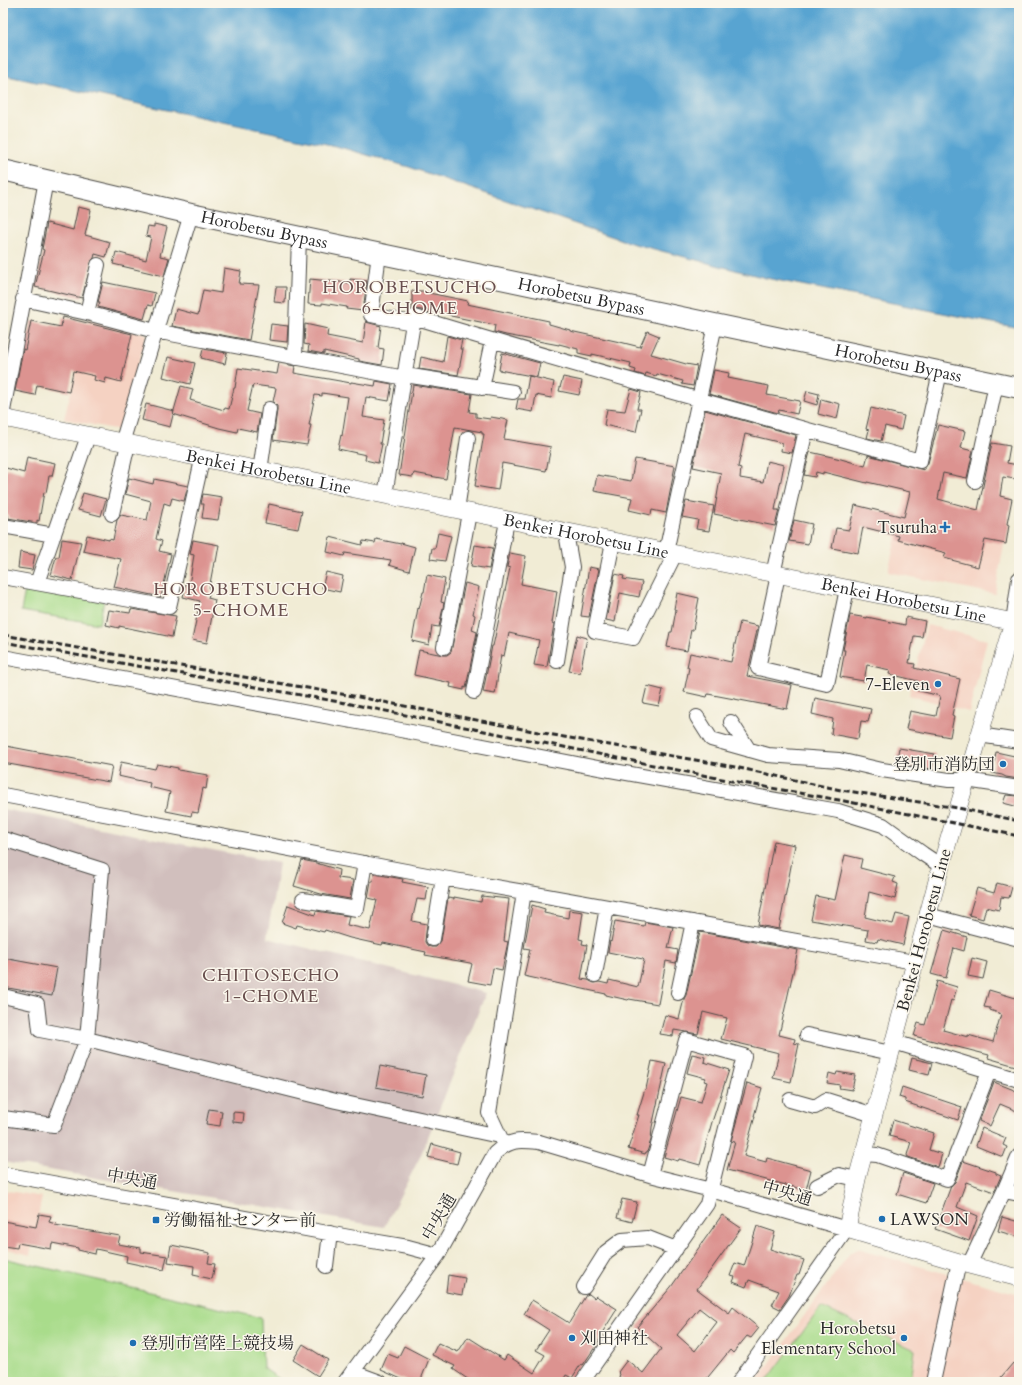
<svg xmlns="http://www.w3.org/2000/svg" width="1022" height="1385" viewBox="0 0 1022 1385" font-family="Cardo,'Noto Serif JP',serif">
<rect width="100%" height="100%" fill="#fbf7ec"/>
<filter id="ink" filterUnits="userSpaceOnUse"><feTurbulence type="fractalNoise" baseFrequency=".025" numOctaves="2"/><feDisplacementMap in="SourceGraphic" scale="8" xChannelSelector="R" yChannelSelector="G"/><feConvolveMatrix kernelMatrix="1 2 1 2 8 2 1 2 1" color-interpolation-filters="sRGB"/></filter>
<filter id="wash" filterUnits="userSpaceOnUse"><feTurbulence type="fractalNoise" baseFrequency=".012" numOctaves="4" result="noise"/><feDisplacementMap in="SourceGraphic" scale="16" xChannelSelector="R" yChannelSelector="G"/><feGaussianBlur stdDeviation="0.9" result="paint"/><feColorMatrix in="noise" values="0 0 0 0 0 0 0 0 0 0 0 0 0 0 0 0 0 1.4 0 .05"/><feComposite in="paint" operator="in"/></filter>
<g filter="url(#wash)">
<rect width="100%" height="100%" fill="#f1ecd5"/>
<path fill="#f5d2c2" d="M89 320 147 334 119 430 64 419Z
M907 489 1009 516 995 594 888 572Z
M927 625 987 640 969 712 909 695Z
M3 1190 42 1197 30 1255 3 1248Z
M857 1249 1019 1294V1382H756L850 1253Z"/>
<path fill="#d1bfbd" d="M3 809 279 863 267 938 486 993 420 1157 384 1227 3 1162Z"/>
<path fill="#a9dc8b" stroke="#6a845b" d="M26 585 104 601 99 624 21 611Z
M3 1258 261 1318 263 1368 284 1382H3Z
M821 1307 915 1350 911 1382H766Z"/>
<path fill="#59a4d1" stroke="#42687e" d="M3 3H1019V328L766 278 631 243 409 167 336 146 3 75Z"/>
<g id="blocks">
<path fill="#dc9390" fill-rule="evenodd" d="M78 207 91 210 85 235 110 242 106 257 95 254 94 258 92 260 82 298 35 287 44 250 42 249 47 223 73 230Z
M154 224 167 227 160 256 169 258 164 276 113 264 116 252 146 260 151 237 146 236 148 226 154 227Z
M224 268 241 271 239 284 259 285 249 340 172 326 176 309 198 315 203 290 221 293Z
M310 279 350 283V279L367 281 363 311 346 309 347 307 322 303V305L308 304Z
M103 282 155 293 152 306 148 305 144 319 98 307 100 302H98Z
M276 287H286L285 303 274 302Z
M412 291H424V292L468 301 467 304 549 321V324L570 330V331L620 342 640 347 647 331 659 336 651 354 686 364 697 366 693 386 682 384 683 381 657 374 656 376 646 373 645 376 635 373 636 370 630 368 631 363 592 354V356L578 353V349L559 344V345L506 335 494 332 495 325 451 316V315L431 311 412 309Z
M63 317 132 334 121 382 106 378 105 383 94 380 95 376 73 371 69 392 37 385 35 395 15 391 23 349 25 350 31 321 61 327Z
M366 322 381 326 378 348 384 349 382 365 359 361V359L324 351V354L308 351 309 345 304 344 305 324 328 329 327 336 363 343Z
M271 324 288 326 287 342 269 340Z
M447 336 462 340 460 349H463L458 375 419 369 421 357 443 362Z
M203 349 227 353 225 364 201 358Z
M502 353 540 363 537 377 499 370Z
M168 357 195 363 190 384 163 377Z
M279 363 295 366 294 373 351 383V382L375 386 376 381 392 384 389 401 366 397 363 417 384 420 380 444H382L378 463 365 460 366 455 338 449 341 435 342 436 348 397 322 393V396L315 395 309 425H311L307 445 273 440 277 410V406L273 402 276 388 253 385 247 411 260 414 257 432 238 428 237 432 219 428 173 414 181 386 193 389 190 400 224 410 225 408 229 409 234 388H235L238 368 277 374Z
M714 370 729 373 728 378 769 386 767 395 800 401 797 414 779 410 778 413 709 394Z
M529 376 554 382 551 398 536 395 533 412 516 409 518 399H525Z
M563 377 582 381 579 395 559 391Z
M413 385 472 394 469 412 476 413V417L490 419 491 417 508 420 504 439 551 447 546 471 502 463 498 490 475 486 484 434H482V432L455 427 446 479 414 473 413 477 399 475Z
M631 389 641 392 637 409H641L636 432 604 425 607 409 625 411Z
M807 391 819 394 817 405 804 401Z
M821 399 840 404 837 419 818 414Z
M146 404 174 411 170 427 142 420Z
M871 408 904 416 901 430 885 426 881 441 867 438 869 430 866 429Z
M705 410 796 435 792 453 781 451 782 443 745 434 738 467 741 468 740 478 763 482 767 461 784 465 775 510H779L775 526 714 514 721 473 693 467Z
M938 425 965 431 961 448 973 451 967 478 943 473 938 499 978 510 992 443 1010 446 1007 463 1018 465 1015 479 1003 477 1000 496 1012 499 1007 524 1009 525 1006 544 985 540 978 567 944 558 946 553 898 540 899 536 863 527 858 553 832 548 836 528 849 530 855 505 904 517 910 492 867 482V483L823 472V474L816 472 815 477 804 475 810 452 841 459 865 466 868 455 924 470 928 463Z
M27 457 55 463 52 476H49L46 493 44 492 39 521 37 520V523L8 518V515L4 514 5 508H3V480L6 468 24 473Z
M635 459 675 466 666 513 652 510 651 515 629 510 632 498 594 491 597 475 631 481Z
M129 478 153 484 154 479 188 486 184 501 172 498 170 505 164 503 156 539 162 541 159 551 171 554 161 597 114 587 121 559 83 551 87 535 109 540V539L113 540 117 520 121 515 147 520 151 501 125 494Z
M83 493 106 499 101 516 78 510Z
M203 494 222 497 218 520 202 518 204 504H201Z
M686 501 714 506 709 531 696 529 698 520 682 517Z
M269 504 302 511 298 529 265 523Z
M794 520 812 524 808 544 789 541Z
M438 533 451 536 445 561 430 559 432 548H435Z
M330 537 362 545 363 541 375 543 376 539 401 544V543L415 547 409 571 389 565 391 560 345 553 344 556 327 552Z
M62 539 81 542 72 580 51 575 56 557H59Z
M193 540 219 545 216 562H214L209 589 210 590 208 598 215 600 207 643 192 640 200 601 183 597 186 584 189 585 194 555 190 554Z
M475 545 493 548 489 569 471 566Z
M20 552 35 555 32 570 18 568Z
M510 553 526 556 521 584 557 591 552 623 554 624 547 667 534 665 539 640 509 633 504 656 501 655 495 694 483 692 492 646H493L510 568 507 567Z
M589 567 599 569 589 617 581 616Z
M326 572 343 576 340 592 322 588Z
M615 574 624 576 623 579 642 582 639 597 620 593 615 622 606 620Z
M427 575 445 579 441 602 444 603 439 627 432 626 429 645 412 641 418 608 419 609 423 592H424Z
M465 583 479 587 473 614 475 615 472 630 477 632 466 688 464 687V690L450 687 451 683 414 675 419 650 443 655H447L451 652Z
M677 593 699 598 693 630H691L687 651 667 647 670 632H672L676 610 674 609Z
M131 609 176 616 172 637 119 626V628L106 625 109 610 130 613Z
M850 615 867 618V617L905 625 906 617 925 621 922 637 914 636 909 663 915 664 914 668 960 679 952 715 954 716 950 737 906 729 910 711 936 716 940 696 916 690 918 681 889 674 890 670 867 665 864 681 840 677 845 650H843Z
M740 622 758 626 747 676 792 685 787 709 708 694 707 697 684 692 689 668 687 667 690 653 731 662Z
M577 635 587 638 580 673 569 671Z
M647 686 663 690 659 706 643 703Z
M815 698 871 709 868 722 861 721 858 739 831 734 833 719 812 714Z
M6 746 112 766 109 782 3 763Z
M899 748 935 754 932 769 896 764Z
M996 752 1019 757V779L1006 777 1002 775 992 773Z
M121 762 155 769 157 764 178 768V770L208 775 206 789 203 788 198 813 192 812 191 816 166 811 170 792 149 787 150 783 118 776Z
M1006 795 1019 796V807L1003 803Z
M774 841 795 845 779 929 758 925Z
M845 855 862 859 860 868 895 877 893 882 898 884 895 899 869 892 865 917 893 924 896 914 909 917 903 945 878 939 877 942 866 940 868 930 811 920 816 896 835 900Z
M302 860 316 863 339 870 338 878 353 880 350 899 321 894 294 886Z
M374 874 403 879 402 882 428 887 426 900 417 899 412 921 427 924 425 942 427 945 431 947H436L441 941 448 898 454 899V897L481 902 482 896 509 899 504 941 508 942 502 970 493 968 490 985 468 981 472 964 470 963 425 955 426 952 383 943 382 945 350 938 325 930 324 932 297 925 296 928 282 923 288 905 315 915 316 911 349 916 347 925 370 930 377 900 368 898 371 881H373Z
M997 883 1012 887 1009 898 1001 897 999 910 986 907 983 919 969 915 977 888 994 893Z
M532 905 545 909 544 913 568 918 569 910 583 912 579 939 583 940 582 944 587 945 581 979 588 980 594 983 599 982 608 984 609 980 638 987 644 960 643 959 608 952 610 941 611 942 615 921 644 926 645 922 673 927 668 948 678 950 676 963 666 961 658 1004 629 999 628 1000 606 995V994L524 976 530 949 524 948Z
M944 930 967 937 964 951 954 948 946 978 931 974Z
M700 932 798 950 779 1035 795 1039 794 1043 799 1044 791 1082 773 1078 779 1053 721 1039 727 1018 703 1012 698 1034 674 1030 673 1036 660 1034 665 1015 679 1019 684 999 686 995Z
M3 958 57 968 52 996 3 987Z
M972 958 987 962 983 979 968 976Z
M937 981 957 987 953 1001 951 1000 943 1030 968 1037V1035L993 1042 1001 1014 990 1010V1008L984 1007 989 990 1019 999V1067L988 1058 989 1055 914 1036 918 1023 925 1025Z
M692 1054 705 1057 704 1062 729 1070 712 1122 700 1165 679 1159 678 1161 664 1157 681 1097 701 1102 707 1082 704 1081 706 1078 687 1073Z
M912 1058 932 1063 929 1075 909 1070Z
M652 1061 666 1064 652 1127 651 1140 647 1152H646L645 1154 628 1149 639 1115H637L645 1089H646Z
M380 1066 426 1075 422 1096 376 1087Z
M837 1072 855 1075 852 1090 839 1088 840 1085 827 1083 829 1073 836 1075Z
M994 1082 1019 1092V1112L1000 1104 990 1126 979 1121Z
M747 1083 762 1088 754 1116H755L744 1156 766 1162 767 1158 811 1170 806 1190 727 1170 735 1142 731 1141Z
M902 1087 962 1107 958 1120 905 1102V1099L899 1097Z
M209 1109 222 1111 220 1126 206 1124Z
M233 1112 244 1113 243 1123 233 1122Z
M893 1120 934 1133 929 1150 942 1154 938 1167 908 1157 907 1155 911 1142 889 1136Z
M982 1128 1006 1138 1003 1145 1007 1147 1003 1157 976 1146Z
M432 1144 460 1152 457 1164 428 1157Z
M963 1161 996 1172V1174L1001 1176 994 1192 966 1182 957 1207 978 1216 969 1241 935 1229 951 1186 955 1182Z
M903 1173 933 1183 926 1203 897 1194Z
M622 1199 637 1202 632 1222 617 1218Z
M39 1214 51 1216 49 1222 56 1224 55 1225 120 1236 118 1244 141 1248V1252L167 1256 164 1270 126 1262 127 1256 96 1249 95 1254 78 1250V1248L52 1243 51 1249 18 1243 17 1248 3 1246V1221L36 1227Z
M722 1215 741 1228 697 1289 729 1313 733 1307 759 1328 751 1338 747 1336 733 1353 730 1350 704 1382H625L619 1377 620 1374 618 1372 627 1360 643 1373 661 1349 637 1327 671 1287ZM699 1308 717 1322 695 1351 677 1335Z
M1002 1217 1019 1222V1237L998 1231Z
M757 1226 775 1232 770 1249 804 1260 799 1275H797L789 1296 780 1309 772 1305 779 1291 749 1280 746 1287 733 1282 735 1277 730 1276 735 1263 744 1266Z
M171 1245 210 1253 208 1263 215 1264 212 1279 193 1275 194 1266 168 1262Z
M448 1275 465 1278 462 1295 446 1292Z
M589 1294 594 1298 596 1296 617 1309 602 1333 603 1334 595 1347 583 1365 581 1364 572 1378 566 1375 562 1382H472L453 1369 455 1366 432 1355 438 1343 458 1352 468 1337 504 1360 507 1355 534 1373 545 1355 536 1350 549 1330 524 1314 532 1300 569 1323 586 1295Z
M303 1344 328 1360 318 1376 293 1360Z
M404 1346 429 1359 420 1382H408L381 1370 388 1354 398 1358Z
M1013 1363 1019 1368V1382H997Z"/>
</g>
</g>
<g filter="url(#ink)">
<use href="#blocks" fill-opacity="0" stroke="#494844" stroke-width="1"/>
<g fill="none" stroke-linecap="round" stroke-linejoin="round">
<defs>
<path id="minor" d="M379 254 371 315 413 323
M23 299 87 313 155 331 405 378
M87 313 98 265
M295 358 299 237
M405 375 513 392
M482 388 492 341
M3 411 46 180
M122 443 191 214
M260 471 269 409
M975 481 996 384
M385 495 414 317C582 368 751 414 920 461L940 372
M457 510 468 438
M112 514 128 444
M3 526 54 535
M613 542 595 631 633 638 675 554
M666 552 715 325
M773 574 806 430
M778 575 758 668 827 684 847 589
M3 577 169 607 202 460
M37 583 88 436
M1013 622 1019 579
M444 647 469 513
M3 657 385 727 598 768 838 811 883 825 923 854 941 866
M557 661 572 567 566 533
M474 692 507 521
M697 717 711 739 768 755 839 760 882 770 949 780H966L1019 788
M731 722 749 750
M979 735 1019 741
M3 795 443 878 524 892 914 962
M3 839 102 870 87 1039 54 1125 3 1118
M303 900 357 909 365 863
M928 915 1019 939
M433 939 443 878
M595 975 607 907
M678 993 693 922
M3 996 37 1004 40 1030 87 1039 336 1101 499 1136
M807 1035 891 1053
M894 1042 1019 1080
M790 1100 815 1107 826 1100 874 1115
M502 1141 489 1113 524 892
M864 1154 877 1155 947 1179 989 1071
M3 1174 355 1238 408 1247 438 1255
M817 1186 839 1175 857 1179
M1004 1191 1019 1194
M969 1265 1004 1191 1019 1156
M326 1266 330 1233
M584 1287 606 1252 622 1240 648 1238 676 1249
M353 1372 380 1382
M345 1382 438 1255 495 1153C510 1139 519 1140 539 1142L650 1175 711 1190 847 1229 739 1382
M582 1382 707 1204 744 1056 686 1040 650 1175
M933 1382 959 1262"/>
<g id="major">
<path id="s1" d="M3 418 1019 623"/>
<path d="M1013 622 941 866 874 1115 857 1179 847 1229 969 1265 1019 1278"/>
</g>
<g id="highway">
<path id="s2" d="M3 170 191 214 1019 388"/>
</g>
</defs>
<use href="#minor" stroke="#494844" stroke-width="16"/>
<use href="#major" stroke="#494844" stroke-width="18"/>
<use href="#highway" stroke="#494844" stroke-width="22"/>
<use href="#minor" stroke="#fff" stroke-width="14"/>
<use href="#major" stroke="#fff" stroke-width="17"/>
<use href="#highway" stroke="#fff" stroke-width="20"/>
<path stroke="#2b2b2b" stroke-width="3" stroke-dasharray="6 3" stroke-linecap="butt" d="M3 635 353 696 564 737 735 767 841 790 958 808 1019 821
M3 642 351 704 732 781 839 800 1019 836"/>
</g>
</g>
<g fill="#1f6fb2" stroke="#fbf7ec" stroke-width="1.5">
<path d="M943 521h4v4h4v4h-4v4h-4v-4h-4v-4h4z"/>
<circle cx="938" cy="684" r="4"/>
<circle cx="1003" cy="764" r="4"/>
<circle cx="882" cy="1219" r="4"/>
<rect x="152" y="1216" width="8" height="8" rx="2"/>
<circle cx="572" cy="1338" r="4"/>
<circle cx="904" cy="1338" r="4"/>
<circle cx="133" cy="1343" r="4"/>
</g>
<g text-anchor="middle" dominant-baseline="central" stroke-width="3" stroke-linejoin="round" paint-order="stroke">
<g font-size="17" fill="#2b2b2b" stroke="#fbf7ec">
<text stroke="none"><textPath href="#s2" startOffset="268">Horobetsu Bypass</textPath></text>
<text stroke="none"><textPath href="#s2" startOffset="592">Horobetsu Bypass</textPath></text>
<text stroke="none"><textPath href="#s2" startOffset="916">Horobetsu Bypass</textPath></text>
<text stroke="none"><textPath href="#s1" startOffset="271">Benkei Horobetsu Line</textPath></text>
<text stroke="none"><textPath href="#s1" startOffset="595">Benkei Horobetsu Line</textPath></text>
<text stroke="none"><textPath href="#s1" startOffset="919">Benkei Horobetsu Line</textPath></text>
<text transform="translate(924 930) rotate(-75)">Benkei Horobetsu Line</text>
<text transform="translate(132 1179) rotate(10)">中央通</text>
<text transform="translate(787 1193) rotate(16)">中央通</text>
<text transform="translate(439 1217) rotate(-60)">中央通</text>
</g>
<g font-size="17" fill="#2b2b2b" stroke="#fbf7ec" text-anchor="end">
<text x="937" y="527">Tsuruha</text>
<text x="930" y="684">7-Eleven</text>
<text x="995" y="764">登別市消防団</text>
<text x="890" y="1219" text-anchor="start">LAWSON</text>
<text x="164" y="1220" text-anchor="start">労働福祉センター前</text>
<text x="896" y="1328">Horobetsu<tspan x="896" dy="20">Elementary School</tspan></text>
<text x="580" y="1338" text-anchor="start">刈田神社</text>
<text x="141" y="1343" text-anchor="start">登別市営陸上競技場</text>
</g>
<g font-size="18" letter-spacing="1" fill="#694f4e" stroke="#fbf7ec">
<text x="410" y="287">HOROBETSUCHO<tspan x="410" dy="21">6-CHOME</tspan></text>
<text x="241" y="589">HOROBETSUCHO<tspan x="241" dy="21">5-CHOME</tspan></text>
<text x="271" y="975">CHITOSECHO<tspan x="271" dy="21">1-CHOME</tspan></text>
</g>
</g>
<rect width="1022" height="1385" fill="none" stroke="#fbf7ec" stroke-width="16"/>
</svg>
